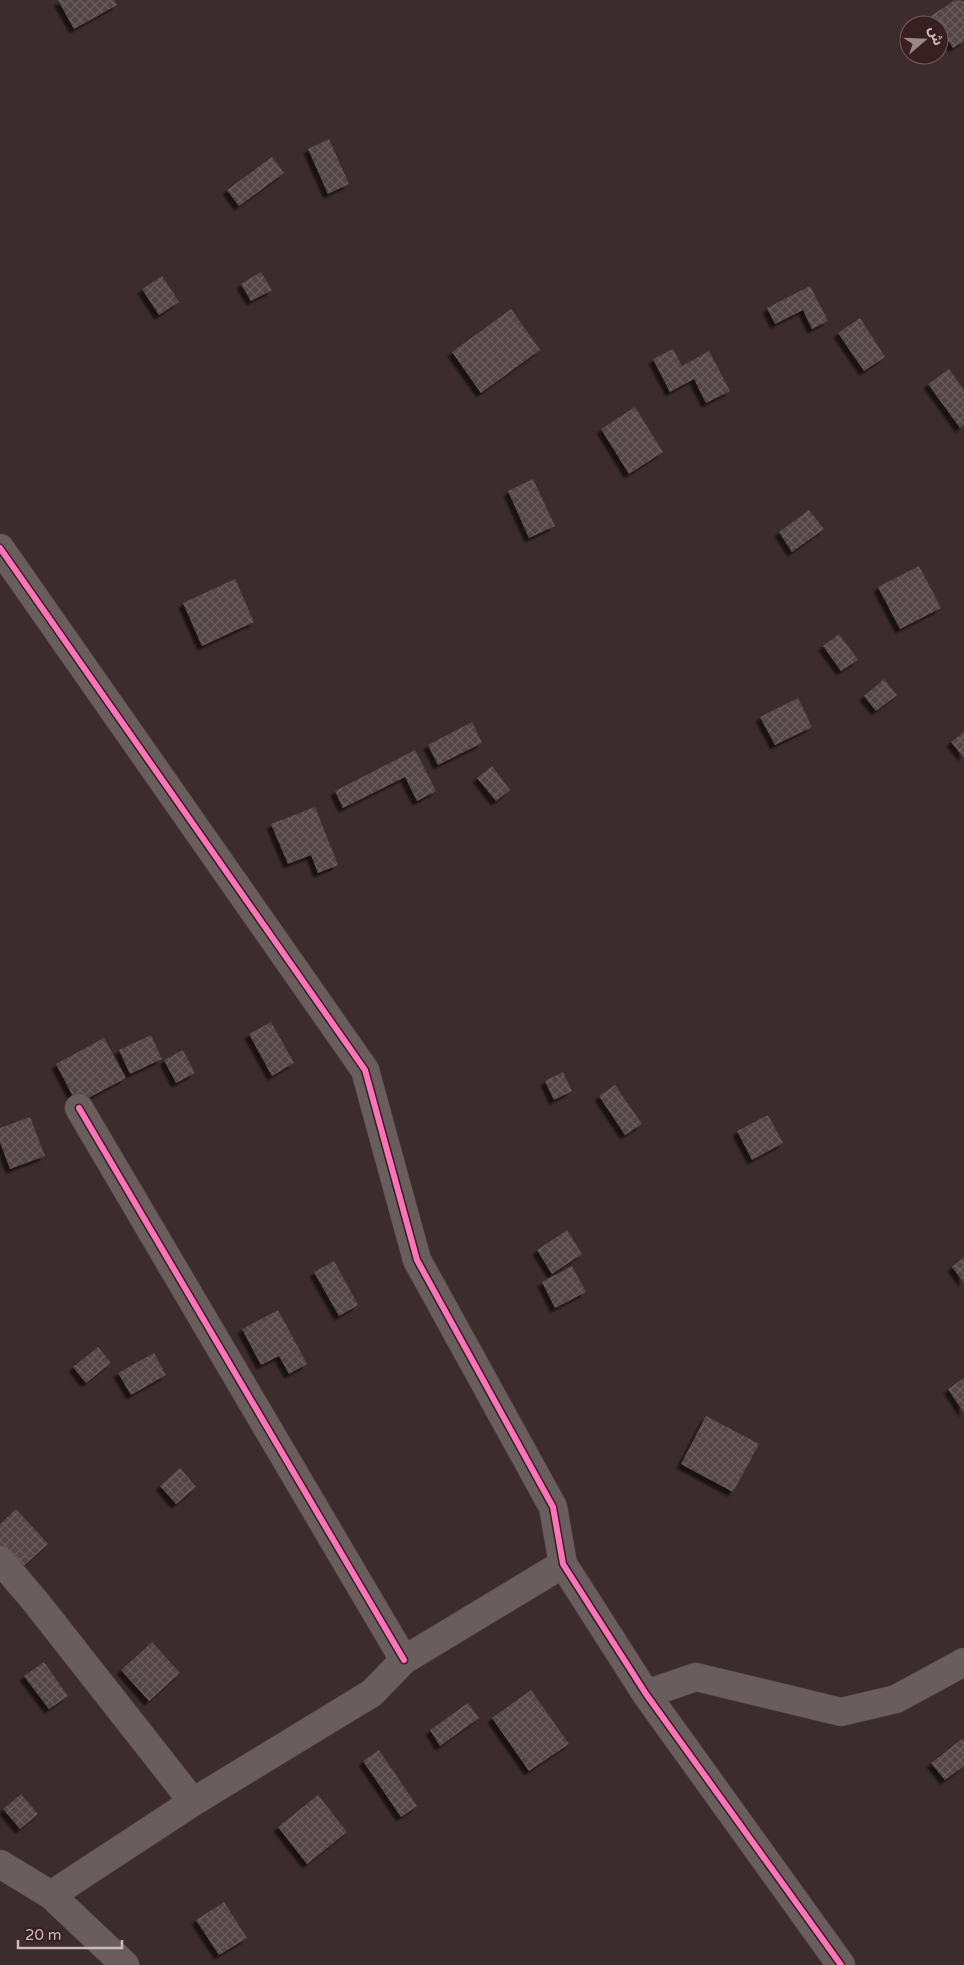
<svg xmlns="http://www.w3.org/2000/svg" width="964" height="1965" viewBox="0 0 964 1965" font-family="'Varela Round','Noto Sans Arabic',sans-serif">
<defs>
<pattern id="building-cross-hatch" width="8" height="8" patternUnits="userSpaceOnUse" patternTransform="scale(1.25)"><rect width="8" height="8" fill="#544547"/><path d="M0 0l8 8M0 8l8-8" fill="none" stroke="#6b5e5f"/></pattern>
<filter id="shadow"><feDropShadow dx="-4.5" dy="4.5" stdDeviation="1" flood-color="#0009"/></filter>
</defs>
<rect width="100%" height="100%" fill="#3d2c2e"/>
<path fill="url(#building-cross-hatch)" filter="url(#shadow)" d="M58 0H114L117 5 74 29Z
M955 0 964 1V41L953 48 945 36 939 40V25H917Z
M329 139 349 184 328 194 308 149Z
M272 157 284 173 239 206 227 190Z
M261 272 272 290 251 301 241 284Z
M162 276 179 302 159 315 142 289Z
M810 286 828 321 812 329 803 310 775 324 767 308Z
M511 309 540 350 481 393 452 352Z
M860 318 885 357 864 371 838 333Z
M673 349 682 366 709 351 730 391 706 403 694 379 670 392 653 359Z
M949 369 964 390V425L960 428 928 384Z
M635 407 663 452 629 474 601 429Z
M533 479 555 526 529 538 508 491Z
M809 510 824 529 792 552 779 532Z
M919 566 941 608 900 629 878 587Z
M235 579 254 622 202 646 183 603Z
M839 634 858 660 841 671 823 646Z
M884 679 897 695 876 711 864 696Z
M798 698 812 727 775 745 760 717Z
M472 722 482 743 438 765 428 745Z
M964 732V758L951 742Z
M415 750 436 791 417 801 405 777 343 808 335 791Z
M492 766 510 790 496 801 477 778Z
M315 807 338 865 318 873 311 855 288 864 271 824Z
M271 1022 294 1063 272 1076 249 1034Z
M151 1035 162 1059 130 1074 119 1050Z
M104 1038 126 1078 77 1104 56 1064Z
M183 1050 195 1073 176 1083 164 1060Z
M563 1072 572 1091 554 1100 545 1081Z
M615 1085 642 1124 625 1135 599 1096Z
M768 1115 783 1143 752 1160 737 1131Z
M30 1117 45 1156 10 1169 0 1142V1128Z
M567 1230 582 1254 552 1274 537 1250Z
M964 1257V1283L952 1267Z
M334 1261 358 1305 339 1316 314 1272Z
M572 1266 586 1292 555 1308 542 1282Z
M278 1310 307 1364 289 1374 279 1356 261 1365 242 1329Z
M98 1347 111 1363 86 1383 73 1367Z
M154 1353 166 1375 131 1395 118 1373Z
M964 1378V1413L948 1389Z
M706 1416 759 1444 733 1492 681 1464Z
M180 1468 196 1487 176 1504 160 1486Z
M16 1509 48 1544 18 1571 0 1551V1524Z
M152 1642 180 1673 149 1701 121 1670Z
M44 1662 68 1696 49 1709 24 1676Z
M531 1690 569 1744 529 1771 492 1718Z
M468 1703 479 1718 440 1746 430 1730Z
M962 1739 964 1742V1766L945 1780 931 1763Z
M379 1750 417 1806 401 1817 363 1761Z
M21 1794 38 1814 20 1829 3 1809Z
M318 1795 347 1832 307 1864 278 1827Z
M224 1902 247 1938 219 1955 196 1920Z"/>
<g fill="none" stroke-linecap="round" stroke-linejoin="round">
<defs>
<path id="street" d="M0 548 365 1070 417 1260 553 1507 563 1564 646 1694 841 1965
M79 1108 404 1660
M0 1560 35 1601 193 1802
M646 1694 696 1677 841 1712 896 1699 964 1662
M0 1864 51 1895 125 1965
M51 1895 193 1802 372 1693 404 1660 563 1564"/>
</defs>
<use href="#street" stroke="#56494a" stroke-width="29"/>
<use href="#street" stroke="#6a5d5e" stroke-width="28"/>
<defs>
<path id="cycleway" d="M0 548 365 1070 417 1260 553 1507 563 1564 646 1694 841 1965
M79 1108 404 1660"/>
</defs>
<use href="#cycleway" stroke="#381f21" stroke-width="9"/>
<use href="#cycleway" stroke="#fb73b8" stroke-width="6"/>
</g>
<g transform="translate(924 40) rotate(71)"><circle r="24" fill="#381f21" stroke="#735c5e"/>
<path d="M0-4L9 19L0 12L-9 19Z" fill="#9a8788"/>
<text y="-8" font-size="14" font-weight="bold" text-anchor="middle" fill="#ccb8b9">ش</text>
</g>
<path d="M18 1940v8h104v-8" fill="none" stroke="#ccb8b9" stroke-width="2.5"/>
<text x="25" y="1940" font-size="15" fill="#ccb8b9" stroke="#381f21" stroke-width="4" paint-order="stroke">20 m</text>
</svg>
